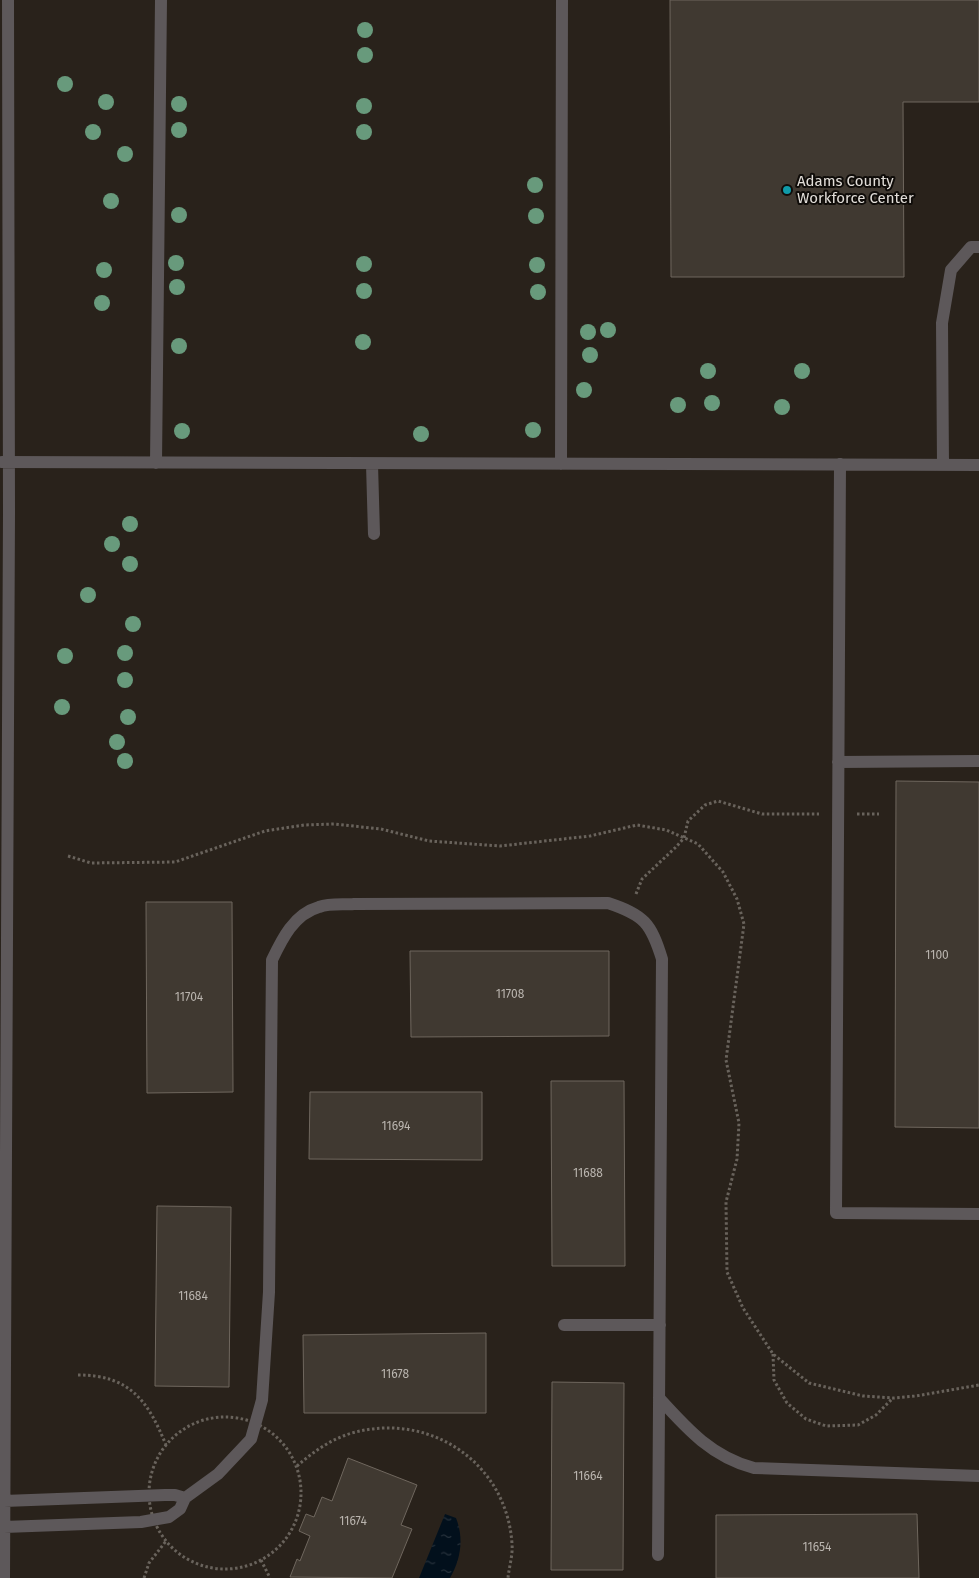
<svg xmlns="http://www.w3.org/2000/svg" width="979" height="1578" viewBox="0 0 979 1578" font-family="'Fira Sans',sans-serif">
<defs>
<pattern id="water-ripples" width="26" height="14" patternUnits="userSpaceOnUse" patternTransform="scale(1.25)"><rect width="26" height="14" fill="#02101c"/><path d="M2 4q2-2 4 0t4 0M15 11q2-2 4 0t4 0" fill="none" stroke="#27323c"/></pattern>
</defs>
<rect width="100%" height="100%" fill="#29221b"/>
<path fill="url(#water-ripples)" d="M445 1514 456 1518C464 1538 461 1559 450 1578H419Z"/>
<path fill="#403931" stroke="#6f675e" d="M670 0H979V102H903L904 277H671Z
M896 781 979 782V1128L895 1127Z
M146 902H232L233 1092 147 1093Z
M410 951H609V1036L411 1037Z
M551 1081H624L625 1266H552Z
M310 1092H482V1160L309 1159Z
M157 1206 231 1207 229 1387 155 1386Z
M486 1333V1413H304L303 1335Z
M552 1382 624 1383 623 1570H551Z
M348 1458 417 1485 401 1525 412 1529 392 1578 290 1577 297 1559 300 1561 310 1536 299 1531 306 1514 314 1517 322 1497 332 1501Z
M917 1514 919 1578H716V1515Z"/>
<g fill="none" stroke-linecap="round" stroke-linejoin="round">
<path stroke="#69635c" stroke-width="3" stroke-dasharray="2.5 2.5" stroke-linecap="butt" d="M857 814H879
M68 856 91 863 175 862 265 831 304 825 334 824 381 829 429 841 500 846 590 836 637 825 666 830 698 844 723 872 737 899 744 924 726 1060 739 1123 737 1159 726 1202 727 1272 743 1308 773 1354 809 1383 863 1396 894 1398 916 1396 979 1385
M636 894 642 879 676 847 684 838 688 821 705 805 718 801 762 814H819
M773 1354 774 1380 787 1403 806 1419 826 1426 858 1425 876 1415 893 1398
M78 1375C130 1375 148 1401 166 1445
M149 1493a76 76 0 1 1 152 0a76 76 0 1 1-152 0Z
M297 1466C313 1452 331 1439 352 1433 430 1411 507 1463 512 1544 513 1555 509 1567 508 1578
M261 1560 270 1578
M144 1578 149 1563 166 1541"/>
<path stroke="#5d585a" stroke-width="12" d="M2 462 979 465
M156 463 161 0
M372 464 374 534
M561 464 562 0
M840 464 836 1213 979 1214
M943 465 942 323 951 270 971 247H979
M838 762 979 761
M564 1325H660
M659 1398C687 1429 712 1457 754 1468L979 1476
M4 1501 165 1495H175L185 1498
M4 1527 141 1522 169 1517 180 1509 185 1498 218 1474 251 1439 262 1400 269 1292 272 960C282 939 294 914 319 907 330 903 343 905 354 904L608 903C644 915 651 923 662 959L658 1555
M4 1578 9 513 8 0"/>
</g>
<g fill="#689a7c">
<circle cx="365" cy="30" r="8"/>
<circle cx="365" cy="55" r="8"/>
<circle cx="65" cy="84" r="8"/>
<circle cx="106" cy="102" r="8"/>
<circle cx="179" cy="104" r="8"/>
<circle cx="364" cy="106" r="8"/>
<circle cx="179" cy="130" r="8"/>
<circle cx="93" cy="132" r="8"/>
<circle cx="364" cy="132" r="8"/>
<circle cx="125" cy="154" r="8"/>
<circle cx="535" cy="185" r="8"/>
<circle cx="111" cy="201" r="8"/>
<circle cx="179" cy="215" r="8"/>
<circle cx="536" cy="216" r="8"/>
<circle cx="176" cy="263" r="8"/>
<circle cx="364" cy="264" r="8"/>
<circle cx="537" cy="265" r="8"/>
<circle cx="104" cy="270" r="8"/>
<circle cx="177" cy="287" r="8"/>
<circle cx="364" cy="291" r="8"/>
<circle cx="538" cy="292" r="8"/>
<circle cx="102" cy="303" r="8"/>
<circle cx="608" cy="330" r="8"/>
<circle cx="588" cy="332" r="8"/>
<circle cx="363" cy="342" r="8"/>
<circle cx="179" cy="346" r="8"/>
<circle cx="590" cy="355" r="8"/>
<circle cx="708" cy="371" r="8"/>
<circle cx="802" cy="371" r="8"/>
<circle cx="584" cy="390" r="8"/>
<circle cx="712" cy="403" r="8"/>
<circle cx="678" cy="405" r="8"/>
<circle cx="782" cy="407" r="8"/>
<circle cx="533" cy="430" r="8"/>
<circle cx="182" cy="431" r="8"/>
<circle cx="421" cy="434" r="8"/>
<circle cx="130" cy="524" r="8"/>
<circle cx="112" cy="544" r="8"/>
<circle cx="130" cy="564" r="8"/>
<circle cx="88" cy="595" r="8"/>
<circle cx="133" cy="624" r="8"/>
<circle cx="125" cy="653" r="8"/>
<circle cx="65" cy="656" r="8"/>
<circle cx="125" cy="680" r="8"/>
<circle cx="62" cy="707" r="8"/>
<circle cx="128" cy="717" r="8"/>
<circle cx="117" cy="742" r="8"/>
<circle cx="125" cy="761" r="8"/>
</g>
<circle fill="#0f9aa8" stroke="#0f0c09" stroke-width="2" cx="787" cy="190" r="5"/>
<g text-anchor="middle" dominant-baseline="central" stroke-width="4" stroke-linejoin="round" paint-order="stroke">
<g font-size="12" fill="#bab5af">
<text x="937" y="955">1100</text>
<text x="510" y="994">11708</text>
<text x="189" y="997">11704</text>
<text x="396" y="1126">11694</text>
<text x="588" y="1173">11688</text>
<text x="193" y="1296">11684</text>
<text x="395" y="1374">11678</text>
<text x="588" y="1476">11664</text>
<text x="353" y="1521">11674</text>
<text x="817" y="1547">11654</text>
</g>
<g font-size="15" fill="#e2ded9" stroke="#0f0c09" text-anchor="start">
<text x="797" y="181">Adams County<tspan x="797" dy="17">Workforce Center</tspan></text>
</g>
</g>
</svg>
